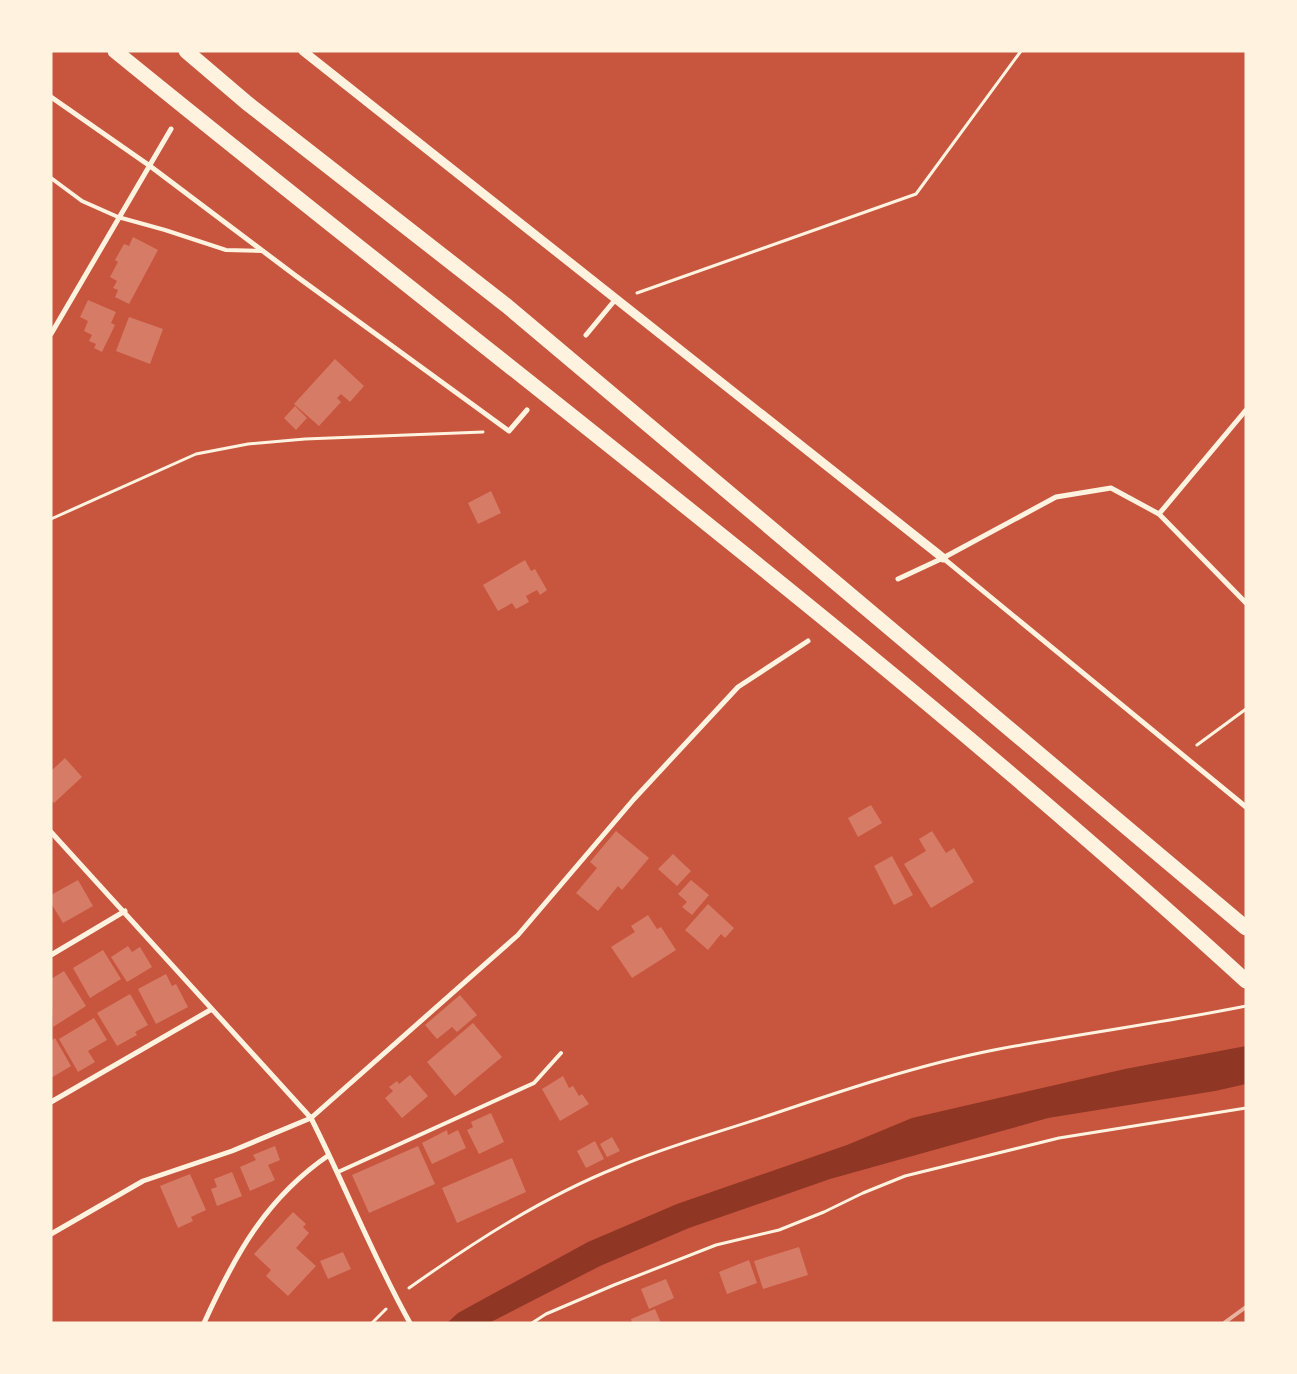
<svg xmlns="http://www.w3.org/2000/svg" width="1297" height="1374" viewBox="0 0 1297 1374" font-family="'Open Sans',sans-serif">
<rect width="100%" height="100%" fill="#c8553d"/>
<path fill="#8f3625" d="M1246 1046V1084L1215 1091 1048 1118 830 1179 689 1228 600 1266 489 1323H447L458 1313 588 1242 677 1204 847 1145 912 1118 1125 1069Z"/>
<path fill="#d67c66" d="M133 237 158 250 129 304 115 297 118 290 113 288 117 281 110 277 118 262 115 260 124 244 129 246Z
M88 300 116 312 111 323 115 325 102 352 94 348 96 344 89 341 92 335 84 331 88 321 80 317Z
M129 317 163 329 150 364 116 351Z
M335 359 364 386 350 402 341 394 337 398 341 402 319 426 294 404Z
M295 406 307 418 296 430 284 418Z
M491 491 501 513 478 524 468 503Z
M525 560 531 571 535 569 547 590 540 595 537 590 526 596 529 602 516 609 512 603 498 611 483 585Z
M65 758 82 777 54 803 51 800V771Z
M871 805 882 823 858 837 848 818Z
M616 831 649 858 622 890 618 886 598 911 576 893 597 868 590 862Z
M932 831 946 853 954 848 974 882 931 908 904 864 926 851 919 839Z
M673 854 691 871 677 886 658 869Z
M892 856 913 895 894 905 874 866Z
M78 880 93 906 63 923 51 903V895Z
M691 880 709 895 692 915 682 907 687 902 678 894Z
M708 904 734 928 725 938 721 934 708 950 685 930Z
M648 915 657 929 661 927 676 950 632 978 611 947 635 932 631 926Z
M128 946 132 952 140 947 152 967 127 982 111 957Z
M103 950 121 979 90 998 73 968Z
M64 971 86 1006 53 1027 51 979Z
M166 974 172 986 176 984 188 1007 156 1024 138 989Z
M130 994 148 1025 135 1032 137 1035 117 1046 97 1013Z
M460 995 477 1015 457 1032 452 1027 437 1039 425 1025Z
M94 1018 107 1040 88 1051 95 1062 78 1072 59 1039Z
M473 1023 502 1057 455 1096 427 1062Z
M55 1038 71 1066 51 1078V1041Z
M410 1075 428 1096 402 1118 385 1098 393 1091 389 1087 397 1081 399 1084Z
M563 1076 569 1088 573 1086 579 1096 582 1094 589 1104 560 1121 542 1089Z
M491 1113 504 1142 479 1154 467 1130 473 1127 471 1122Z
M447 1130 448 1135 458 1130 466 1148 432 1164 422 1143Z
M612 1137 620 1151 607 1157 600 1144Z
M595 1141 604 1159 586 1168 577 1151Z
M275 1146 280 1160 268 1165 275 1180 250 1191 240 1167 256 1160 253 1155Z
M418 1146 435 1184 369 1213 352 1175Z
M512 1158 526 1192 457 1223 442 1188Z
M232 1172 242 1196 217 1206 211 1189 217 1187 214 1179Z
M190 1174 206 1210 191 1217 193 1221 178 1228 160 1186Z
M293 1212 306 1224 303 1227 309 1233 296 1248 316 1266 288 1296 266 1276 271 1270 254 1254Z
M799 1247 808 1275 763 1289 754 1261Z
M343 1252 351 1269 328 1279 320 1261Z
M749 1260 757 1283 727 1294 719 1272Z
M666 1279 674 1298 649 1309 641 1289Z
M655 1309 661 1323H632L631 1319Z"/>
<g fill="none" stroke-linecap="round" stroke-linejoin="round">
<path stroke="#fff3e0" stroke-width="3" d="M637 293 916 194 1021 51
M51 519 196 454 248 444 305 439 483 432
M1197 745 1246 709
M409 1288C474 1242 543 1197 618 1167 667 1146 720 1132 770 1115 844 1090 918 1065 994 1050 1078 1034 1162 1023 1246 1006
M372 1323 386 1309
M532 1323 546 1314 614 1285 716 1245 779 1230 824 1212 863 1193 905 1176 1059 1138 1246 1108"/>
<path stroke="#fff3e0" stroke-width="4" d="M51 178 82 201 118 217 165 230 226 250 263 251
M338 1172 534 1083 561 1053"/>
<path stroke="#fff3e0" stroke-width="5" d="M51 97 150 166 296 276 509 431 527 410
M51 334 171 129
M586 335 615 300
M1159 514 1246 603
M943 558 1246 807
M898 579 943 558 1056 497 1111 488 1159 514 1246 410
M51 832 311 1118C345 1185 373 1257 410 1323
M51 955 125 911
M51 1102 212 1009
M51 1234 143 1181 232 1151 311 1118 518 935 634 799 738 687 808 641
M204 1323C235 1255 266 1198 329 1155"/>
<path stroke="#fff3e0" stroke-width="9" d="M303 51 943 558"/>
<path stroke="#fff3e0" stroke-width="15" d="M115 51C493 359 886 651 1246 981
M186 51 247 103 507 306 1246 928"/>
<path stroke="#e9b49f" stroke-width="4" d="M1224 1323 1246 1307"/>
</g>
<rect width="1297" height="1374" fill="none" stroke="#fff3e0" stroke-width="105"/>
</svg>
